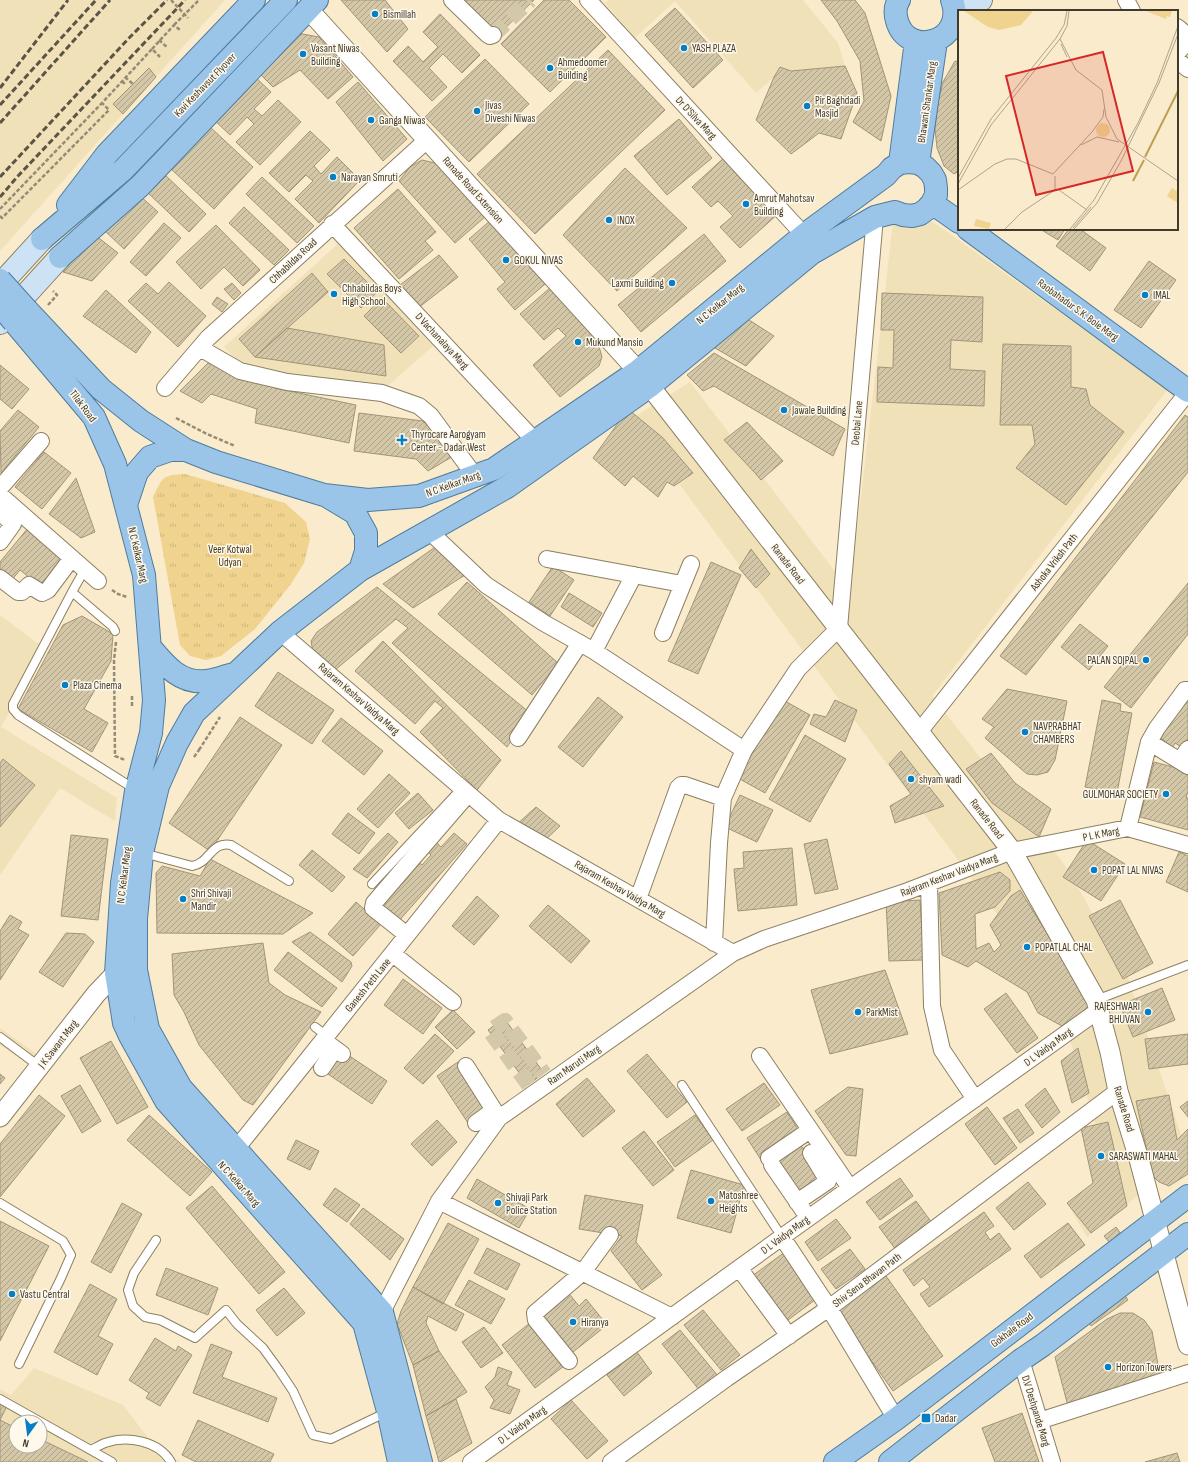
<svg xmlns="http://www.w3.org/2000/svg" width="1188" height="1462" viewBox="0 0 1188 1462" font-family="'Sofia Sans Condensed',sans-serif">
<defs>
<pattern id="grass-tufts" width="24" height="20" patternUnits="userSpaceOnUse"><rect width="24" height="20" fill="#f0d38e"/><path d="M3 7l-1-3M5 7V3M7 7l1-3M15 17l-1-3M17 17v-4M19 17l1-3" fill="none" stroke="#cfb67b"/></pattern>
<pattern id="building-hatch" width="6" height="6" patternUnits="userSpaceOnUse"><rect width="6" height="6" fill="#d4c7a8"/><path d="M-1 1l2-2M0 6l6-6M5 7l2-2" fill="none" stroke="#ada389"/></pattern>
</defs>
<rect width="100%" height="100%" fill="#f9ebcb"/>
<path fill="#f1e1b9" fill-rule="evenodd" d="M0 0H225L0 251Z
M609 0H803L838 43 845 66 791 71 780 68 774 77 756 93 675 1 635 38 605 3Z
M893 222H933L1168 389 932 696 1067 868 1127 975 1188 1155 1087 1237 1070 1208 1096 1189 1100 1139 1057 998 956 857 631 419 690 382 850 591Z
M340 242 433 346 384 389 246 369 224 347Z
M0 615 45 649 1 727 117 798 115 821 60 788 0 875Z
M0 1028 38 1055 28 1064 0 1045Z
M34 1368 123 1405 164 1459 178 1460 180 1462H0V1389L11 1395ZM16 1422H40V1446H16Z"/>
<path fill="url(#grass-tufts)" d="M185 474 285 503 306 522 310 539 304 563 291 584 255 629 221 656 206 660 190 656 180 645 153 497C163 476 163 475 185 474Z"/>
<path fill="url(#building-hatch)" stroke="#a29577" d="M341 0H385L408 29 387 52Z
M460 0H534L496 37Z
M544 0H569L606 37 550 92 501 44Z
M821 0H855L865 13 891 96 881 141 853 122 864 101 860 61 837 21Z
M675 8 723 60 693 88 645 35Z
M440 14 480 55 462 73 443 54 429 68 447 87 432 101 393 61 408 46 423 62 438 47 423 32Z
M297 33 319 37 353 77 328 99 300 70 273 87 257 71Z
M608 50 665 110 535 234 477 174Z
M485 59 529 104 469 162 425 117Z
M955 61 959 62V171L954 174 944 166 937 148 935 129 938 102 943 82Z
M845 66 857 93 841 139 819 133 791 154 756 120 774 77 780 67 791 71Z
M149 68 156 77 123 114 113 104Z
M252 74 271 92 254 109 262 116 278 100 301 122 260 165 236 142 254 124 247 117 230 135 210 116Z
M358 82 407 139 383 161 336 102Z
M679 119 712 158 667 195 634 156Z
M209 126 253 167 214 209 170 168Z
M310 131 330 150 314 166 321 174 337 157 360 180 319 223 295 199 313 181 306 175 289 192 269 173Z
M726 156 779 213 740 248 720 227 733 216 718 201 711 207 692 187Z
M422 160 435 163 486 216 455 243 399 181 410 167Z
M625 168 687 228 617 291 563 235Z
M163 173 206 214 189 232 146 191Z
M262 177 314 226 297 243 246 194Z
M398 189 436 232 425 241 433 250 399 279 354 228Z
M138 194 158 212 124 249 104 230Z
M244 207 289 250 274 265 229 223Z
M491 220 545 284 515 310 497 289 505 282 469 239Z
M164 223 181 238 146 276 130 262Z
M216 225 260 270 243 286 224 267 201 289 176 262Z
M1040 229H1065L1058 240Z
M1069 229H1080L1106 248 1090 271 1056 246Z
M704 234 726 261 641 332 618 305Z
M95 235 118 253 92 281 63 272Z
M439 255 458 277 418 308 400 285Z
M344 259 377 292 361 308 327 274Z
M1149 261 1176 280 1141 328 1114 310Z
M312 273 328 292 255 357 239 339Z
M169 282 206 316 178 347 128 301 146 283 158 294Z
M232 283 241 293 234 300 224 289Z
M551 287 598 343 602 357 599 366 560 397 533 365 566 336 558 328 544 340 520 314Z
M106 290 151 332 136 353 83 316Z
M882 293 983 297 982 342 951 340 950 369 985 371 984 406 877 402 878 367 893 368 894 330H881Z
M217 297 228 304 222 312 212 304Z
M382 298 419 336 401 353 364 316Z
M746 318 774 336 746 366 715 348Z
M287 328 384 345 386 376 255 357Z
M1003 344 1071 346V387L1086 389 1090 405 1124 432 1066 505 1016 468 1035 444 1032 425H1000Z
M714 353 845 429 833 456 714 386 703 391 687 375Z
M208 363 275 388 356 405 349 443 255 423 257 409 211 394 202 403 180 391Z
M0 365 29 389 12 409 0 399Z
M628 409 663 438 693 473 674 486 667 482 658 497 633 476 625 486 593 458Z
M18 410 39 427 1 473 0 431Z
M359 413 423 421 455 455 428 471 416 459 354 451Z
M1185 415 1188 417V472L1026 675 1000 656Z
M747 422 783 461 761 480 756 474 724 440Z
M44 452 71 473 42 509 15 487Z
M76 478 95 532 81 538 49 514Z
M28 528 64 558 40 586 20 570 10 582 0 573V562Z
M438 545 465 575 413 608 383 584Z
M751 549 770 574 756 588 739 568Z
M711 562 741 575 698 674 668 661Z
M553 566 574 580 550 616 529 602Z
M467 582 558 663 532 695 438 614Z
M1188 583V634L1131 708 1104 687Z
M377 587 530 713 507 747 392 643 408 628 396 619 335 670 313 652 311 641 317 632Z
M569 593 602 613 593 627 561 607Z
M82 616 113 634 111 661 84 709 108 723 92 752 18 709 63 625Z
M1080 624 1108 646 1089 670 1061 647Z
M383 641 501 760 477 790 420 732 443 708 435 701 415 724 355 671Z
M278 672 334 710 312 744 255 706Z
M1007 689 1067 701 1055 760 1048 772 1037 775 1027 774 985 738 994 727 982 719Z
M1187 695 1188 696V739L1183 748 1175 743 1171 751 1162 746 1165 741 1160 738Z
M598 697 623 717 583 767 558 747Z
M783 700 810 715 765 793 738 778Z
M835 700 857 710 845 742 810 724 814 714 826 717Z
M1102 700 1121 704 1120 711 1132 713 1117 793 1085 787Z
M240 717 282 745 210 851 169 823Z
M341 718 383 751 364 775 322 741Z
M805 735 846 759 810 822 769 799Z
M901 751 944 806 895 823 890 806 911 794 889 764Z
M991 753 1015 783 1051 809 1039 837 992 803 966 769Z
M3 759 35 785 0 827V763Z
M1154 762 1188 771V791L1186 798H1188V830L1140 817Z
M389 774 410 793 378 828 357 809Z
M418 793 433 810 409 829 395 813Z
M740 795 773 810 757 842 725 827Z
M536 807 560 826 542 843 515 826Z
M348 813 375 833 359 854 332 834Z
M388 833 398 842 367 878 353 869Z
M454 833 467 844 397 923 380 908 410 875 406 872 417 860 422 865 431 855 427 851 436 842 441 847Z
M71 835 108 839 98 920 61 916Z
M827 839 838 889 815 894 804 844Z
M1087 840 1125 864 1101 901 1063 877Z
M792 848 797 905 738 911 734 869 744 868 743 852Z
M312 850 345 877 332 892 299 865Z
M1179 852 1188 856V892L1166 882Z
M210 859 313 913 283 934 157 933 156 873 162 866 200 876Z
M1000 872 1010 880V891L995 907 975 914 976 949 989 943 994 952 1001 945 990 925 1011 896 1020 890 1092 1006 1062 1026 1038 1013 1027 992 976 961 968 967 942 955 939 893Z
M477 896 499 916 474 945 452 926Z
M920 900 924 960 889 961 886 902Z
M1120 900 1153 963 1123 979 1089 916Z
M356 902 381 924 353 956 328 934Z
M548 905 590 941 571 963 529 926Z
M10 915 22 922 18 929 29 935 0 980V931Z
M310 932 351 962 352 966 342 982 292 942Z
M66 933 85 934 94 942 63 987 39 972Z
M263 943 269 983 285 995 321 1012 253 1105 243 1100 199 1045 184 1012 174 995 172 954Z
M288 952 337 988 322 1007 274 970Z
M885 970 908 1034 830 1054 811 990Z
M403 979 442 1008 423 1034 384 1005Z
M1162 988 1175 1020 1133 1037 1120 1005Z
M1006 993 1038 1038 1017 1053 984 1009Z
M453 1010 475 1032 457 1049 435 1027Z
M504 1018 544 1073 528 1085 488 1030Z
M435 1034 454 1051 423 1084 404 1068Z
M1188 1034V1064L1149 1069 1145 1039Z
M111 1041 148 1107 117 1124 80 1058Z
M1078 1048 1089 1093 1072 1103 1061 1061Z
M345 1053 387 1081 372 1104 325 1072 336 1056Z
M647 1054 687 1102 667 1118 627 1071Z
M458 1062 489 1108 468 1123 437 1076Z
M0 1074 5 1078 0 1084Z
M587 1078 615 1111 583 1137 556 1104Z
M764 1083 780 1105 742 1131 726 1109Z
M80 1085 101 1121 82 1133 61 1096Z
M848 1087 863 1089 856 1156 846 1155 815 1111Z
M1045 1088 1060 1112 1042 1128 1025 1105Z
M39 1095 65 1116 0 1197V1144Z
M1169 1095 1177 1140 1188 1129V1174L1169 1186 1159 1182 1152 1175 1136 1101Z
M1188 1101V1117L1180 1107Z
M987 1107 1017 1148 995 1165 965 1124Z
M1018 1109 1034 1133 1020 1143 1003 1118Z
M787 1112 801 1134 761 1160 747 1138Z
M149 1115 212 1172 190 1196 127 1140Z
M695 1115 713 1140 675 1167 657 1142Z
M437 1120 457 1142 432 1166 411 1144Z
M1108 1122 1127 1206 1091 1233 1067 1203 1093 1183 1081 1128Z
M644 1131 674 1170 653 1186 622 1148Z
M296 1140 319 1151 310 1170 287 1159Z
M799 1143 824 1177 797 1197 773 1161Z
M691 1170 744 1185 731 1233 677 1218Z
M900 1178 913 1196 880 1220 866 1202Z
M477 1179 530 1209 519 1228 467 1198Z
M1028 1182 1046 1204 1014 1230 996 1208Z
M212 1186 285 1272 259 1294 186 1208Z
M335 1188 360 1205 347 1222 323 1205Z
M585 1195 643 1205 636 1242 662 1275 642 1290 611 1251 622 1236 579 1229Z
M916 1201 932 1223 896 1250 879 1227Z
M122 1203 142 1214 111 1273 91 1262Z
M363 1208 404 1239 390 1260 350 1224Z
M984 1212 994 1226 985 1232 990 1240 999 1233 1011 1249 929 1307 920 1294 930 1287 923 1278 914 1286 903 1270Z
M836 1219 851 1238 818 1261 805 1242Z
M0 1221 49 1246 0 1341Z
M448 1223 479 1239 443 1304 413 1287Z
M1068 1223 1085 1245 1041 1278 1024 1256Z
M1116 1227 1121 1234 1109 1242 1104 1236Z
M487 1248 520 1264 507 1290 474 1273Z
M850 1249 865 1269 836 1289 821 1269Z
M785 1252 819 1297 784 1323 748 1279Z
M166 1268 218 1288 208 1315 156 1295Z
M886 1276 943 1356 893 1391 836 1311Z
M469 1280 505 1299 491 1324 455 1305Z
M90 1284 117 1299 98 1336 113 1344 97 1375 54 1352Z
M413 1287 464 1314 456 1331 428 1316 426 1323 439 1351 413 1365 397 1324 401 1311Z
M284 1288 305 1313 277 1336 256 1310Z
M566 1290 579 1306 586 1299 607 1325 568 1356 539 1320 558 1305 554 1300Z
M1122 1291 1128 1300 1091 1326 1085 1318Z
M703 1310 740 1355 721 1370 684 1325Z
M1120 1313H1133L1144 1320 1152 1331 1160 1376 1068 1406 1055 1357 1107 1319Z
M530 1323 564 1366 535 1388 502 1345Z
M484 1327 503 1353 481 1368 462 1342Z
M680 1330 718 1376 700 1391 662 1344Z
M155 1338 176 1351 178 1346 192 1355 160 1406 146 1398 149 1393 129 1380Z
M211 1344 232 1352 222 1377 277 1398 268 1422 193 1393Z
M439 1351 467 1392 426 1416 413 1365Z
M637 1352 652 1373 624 1396 607 1375Z
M498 1367 512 1372 507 1385 520 1390 510 1414 490 1408 494 1400 485 1387 495 1377Z
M456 1399 472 1443 441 1462H439L426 1416Z
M571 1400 608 1441 587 1459 551 1419Z
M0 1403 7 1406 0 1420 16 1428V1446H40V1439L88 1462H0Z
M1022 1413 1039 1462H995L982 1428Z
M198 1420 274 1454 270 1462H196L182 1455Z
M1177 1453 1180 1462H1145Z"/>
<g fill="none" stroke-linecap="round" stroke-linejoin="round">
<path stroke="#d4c8ab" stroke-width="16" stroke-dasharray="16 8" stroke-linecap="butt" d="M493 35 530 0
M529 1085 490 1031 505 1021 544 1074"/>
<defs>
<path id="service" d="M72 592 85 569
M115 631 113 627 72 592 13 704V709L18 715 136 790
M143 853 192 866C210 863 211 841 231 845L289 881
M372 884 462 788
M1096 1000 1188 965
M315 1027 327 1036
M0 1037 40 1067
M682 1085 782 1237
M0 1203 63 1241 71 1255 61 1278 19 1364
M156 1240 134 1273 128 1290 133 1306 145 1317 160 1320 195 1338 226 1310 237 1324 263 1348 279 1370 293 1391 313 1435 331 1439 387 1412
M0 1399 112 1462
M91 1450C95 1448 100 1445 105 1443 127 1435 159 1441 171 1462"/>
<path id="minor" d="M452 0 487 34 490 36 493 35
M588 0 804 235
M1126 0 1132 11
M1177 27 1188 36
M1177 53 1188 41
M1177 60 1188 69
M332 224 535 441
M200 348 240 371 287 382 382 393 419 406 431 416 475 476
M165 388 208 338 427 140
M0 488 41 441
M0 495 98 581
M0 512 13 524 0 542
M429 531 486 585 544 623 594 651 744 750
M547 559 682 584
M0 578 18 592H22L29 585 42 593 48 590 72 558
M280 632 499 820 733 953 764 939 908 891 1012 851 1128 828 1188 845
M663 633 691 564
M594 651 634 575
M919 732 1188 392
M518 738 580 643
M1149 742 1188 766
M1180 761 1188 749
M1128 828 1149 742 1157 728 1185 690H1188
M929 883 932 1006 942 1050 975 1099
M638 899 678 788 681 785H685L723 798
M407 935 373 908 374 903 468 794
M714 943 719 843 723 798 744 750 798 669 839 628 875 217
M393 954 453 1002
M323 1040 342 1054
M760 1056 850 1188
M466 1066 499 1118
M322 1068 335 1049
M476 1123 494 1110
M236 1149 499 820
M769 1158 810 1130
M772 1165 803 1210
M439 1201 672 1317
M797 1202 828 1181 811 1153
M782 1237 829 1308 896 1419
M739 1268 789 1336
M382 1312 439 1201 499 1118 733 953
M1021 1360 1052 1462
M569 1361 536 1320 535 1313 583 1272 610 1235
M1039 1421 1188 1373
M471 1462 782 1237 1099 1010
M611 1462 727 1378 829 1308 1118 1091"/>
<path id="tertiary" d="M308 9 638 371 1012 851 1096 1000 1110 1052 1118 1091 1139 1159 1188 1345
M0 1117 96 994 116 973"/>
<path id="secondary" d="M955 10 981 0
M0 285 42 239
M0 323 60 257"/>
<path id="primary" d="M899 0C895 6 895 14 897 21 908 59 967 42 952 0
M900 163 916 41
M918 163 936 41
M932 203 959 222
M68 205 107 154 254 0
M968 229 1188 391
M42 239 123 170 286 0
M60 257 140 186 317 0
M27 310 101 389 141 421 186 450
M14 322 94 417 115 464 144 575 154 700 151 733 136 791 122 883 116 973 124 1023 130 1036 166 1101 364 1323 388 1411 399 1462
M330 498 355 513 366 533V551L360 570
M126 505 137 472 150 457 170 450H186L216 462 324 495 368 500 419 496 494 469 638 371 804 235 886 175 892 168 900 163 909 162 918 163 925 167 931 173 935 180 936 188V195L932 203 927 209 920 214 912 216 903 215 895 212 875 217 812 253 650 386 507 487 360 570 280 632 194 713 177 743 158 786 142 853 136 919V970L148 1029 181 1088 382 1312 421 1462
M150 647C165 665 180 684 206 681 215 680 225 676 234 674
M835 1462 896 1419 1188 1196
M890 1462 1021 1360 1043 1345 1188 1234"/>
</defs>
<use href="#service" stroke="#8c8062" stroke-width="10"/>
<use href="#minor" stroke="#8c8062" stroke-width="18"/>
<use href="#tertiary" stroke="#8c8062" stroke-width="21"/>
<use href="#secondary" stroke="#8c8062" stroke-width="24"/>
<use href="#primary" stroke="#4f7c9d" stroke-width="24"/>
<path stroke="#958c76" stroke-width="2.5" stroke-dasharray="4 2" stroke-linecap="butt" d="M174 25 199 0
M159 40 168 48
M152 49 174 25 180 30
M125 77 133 84
M122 81 125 84
M0 209 102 103
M0 216 2 218 109 110 102 103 152 49 160 57
M48 305 57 295 53 291
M176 418 207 434 235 446
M112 590 118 594 127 597
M116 642 114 660 115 756 125 760
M132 706V695
M199 750 220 717
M194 757 199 750 196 749"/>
<use href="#service" stroke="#fff" stroke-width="8"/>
<use href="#minor" stroke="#fff" stroke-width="16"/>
<use href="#tertiary" stroke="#fff" stroke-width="19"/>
<use href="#secondary" stroke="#cde2f4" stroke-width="22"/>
<use href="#primary" stroke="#9ac5e9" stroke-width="22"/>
<path stroke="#5c5545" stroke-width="3" stroke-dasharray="6 3" stroke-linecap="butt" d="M0 88 68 0
M0 105 96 0
M0 123 110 0
M0 177 130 37 167 0
M0 197 18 176 185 0"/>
<defs>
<path id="primary-bridge" d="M0 280 27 310
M0 305 14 322"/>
</defs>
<use href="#primary-bridge" stroke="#4f7c9d" stroke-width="24" stroke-linecap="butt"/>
<path stroke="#958c76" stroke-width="2.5" stroke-dasharray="4 2" stroke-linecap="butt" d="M171 0 188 18"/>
<use href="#primary-bridge" stroke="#9ac5e9" stroke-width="22"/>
</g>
<g fill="#047fc7" stroke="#fff9ec" stroke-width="1.5">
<circle cx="375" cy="14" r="4"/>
<circle cx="684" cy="48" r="4"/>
<circle cx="303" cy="54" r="4"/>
<circle cx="550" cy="68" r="4"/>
<circle cx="807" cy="106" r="4"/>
<circle cx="477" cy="111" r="4"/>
<circle cx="371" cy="120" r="4"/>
<circle cx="333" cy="177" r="4"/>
<circle cx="746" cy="204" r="4"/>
<circle cx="609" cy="220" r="4"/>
<circle cx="506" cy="260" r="4"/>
<circle cx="672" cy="283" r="4"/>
<circle cx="334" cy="294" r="4"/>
<circle cx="1145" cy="295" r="4"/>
<circle cx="578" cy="342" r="4"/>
<circle cx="784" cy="410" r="4"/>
<path d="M400 434h4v4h4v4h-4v4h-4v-4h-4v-4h4z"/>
<circle cx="1146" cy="660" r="4"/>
<circle cx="65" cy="685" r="4"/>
<circle cx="1025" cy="732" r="4"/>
<circle cx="911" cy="779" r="4"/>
<circle cx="1166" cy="794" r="4"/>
<circle cx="1094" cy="870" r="4"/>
<circle cx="183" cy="899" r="4"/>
<circle cx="1027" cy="947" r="4"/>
<circle cx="858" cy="1012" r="4"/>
<circle cx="1148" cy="1012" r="4"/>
<circle cx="1101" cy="1156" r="4"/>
<circle cx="711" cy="1201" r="4"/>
<circle cx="498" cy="1203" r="4"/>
<circle cx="12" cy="1294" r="4"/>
<circle cx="573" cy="1322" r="4"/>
<circle cx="1108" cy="1367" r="4"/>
<rect x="921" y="1413" width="10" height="10" rx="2"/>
</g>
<g text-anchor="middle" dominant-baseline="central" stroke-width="3" stroke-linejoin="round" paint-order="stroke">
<g font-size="11" fill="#403a2d" stroke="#fff9ec" text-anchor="start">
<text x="383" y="14">Bismillah</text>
<text x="311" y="48">Vasant Niwas<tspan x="311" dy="13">Building</tspan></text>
<text x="692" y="48">YASH PLAZA</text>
<text x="558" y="62">Ahmedoomer<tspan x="558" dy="13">Building</tspan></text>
<text x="815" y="100">Pir Baghdadi<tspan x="815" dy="13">Masjid</tspan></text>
<text x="485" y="105">Jivas<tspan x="485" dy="13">Diveshi Niwas</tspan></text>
<text x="379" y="120">Ganga Niwas</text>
<text x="341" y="177">Narayan Smruti</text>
<text x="754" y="198">Amrut Mahotsav<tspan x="754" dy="13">Building</tspan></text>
<text x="617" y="220">INOX</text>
<text x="514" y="260">GOKUL NIVAS</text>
<text x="664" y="283" text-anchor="end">Laxmi Building</text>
<text x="342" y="288">Chhabildas Boys<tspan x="342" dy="13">High School</tspan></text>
<text x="1153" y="295">IMAL</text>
<text x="586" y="342">Mukund Mansio</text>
<text x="792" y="410">Jawale Building</text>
<text x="411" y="434">Thyrocare Aarogyam<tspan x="411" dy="13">Center - Dadar West</tspan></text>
<text x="1138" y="660" text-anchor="end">PALAN SOJPAL</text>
<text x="73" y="685">Plaza Cinema</text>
<text x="1033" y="726">NAVPRABHAT<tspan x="1033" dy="13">CHAMBERS</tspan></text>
<text x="919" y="779">shyam wadi</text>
<text x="1158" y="794" text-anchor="end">GULMOHAR SOCIETY</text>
<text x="1102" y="870">POPAT LAL NIVAS</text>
<text x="191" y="893">Shri Shivaji<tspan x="191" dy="13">Mandir</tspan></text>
<text x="1035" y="947">POPATLAL CHAL</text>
<text x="1140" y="1006" text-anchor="end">RAJESHWARI<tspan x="1140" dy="13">BHUVAN</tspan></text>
<text x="866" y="1012">ParkMist</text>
<text x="1109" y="1156">SARASWATI MAHAL</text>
<text x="719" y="1195">Matoshree<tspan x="719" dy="13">Heights</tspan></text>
<text x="506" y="1197">Shivaji Park<tspan x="506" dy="13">Police Station</tspan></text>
<text x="20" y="1294">Vastu Central</text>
<text x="581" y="1322">Hiranya</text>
<text x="1116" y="1367">Horizon Towers</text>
<text x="935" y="1418">Dadar</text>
</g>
<g font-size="11" fill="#403a2d" stroke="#fff9ec">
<text transform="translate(205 85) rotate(-46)">Kavi Keshavsut Flyover</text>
<text transform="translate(927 102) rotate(-82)">Bhawani Shankar Marg</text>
<text transform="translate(696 118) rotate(47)">Dr D'Silva Marg</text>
<text transform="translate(473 190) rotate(48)">Ranade Road Extension</text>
<text transform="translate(293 261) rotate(-43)">Chhabildas Road</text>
<text transform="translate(720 304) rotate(-39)">N C Kelkar Marg</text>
<text transform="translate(1078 310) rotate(36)">Raobahadur S.K. Bole Marg</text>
<text transform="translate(442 341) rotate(47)">D Vachanalaya Marg</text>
<text transform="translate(83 406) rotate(53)">Tilak Road</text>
<text transform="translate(857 423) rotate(-85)">Deobai Lane</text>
<text transform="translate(453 484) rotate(-20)">N C Kelkar Marg</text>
<text transform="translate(138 555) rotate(77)">N C Kelkar Marg</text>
<text transform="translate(1054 562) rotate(-52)">Ashoka Vriksh Path</text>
<text transform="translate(788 564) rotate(52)">Ranade Road</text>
<text transform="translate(359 699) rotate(41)">Rajaram Keshav Vaidya Marg</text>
<text transform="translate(987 819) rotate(52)">Ranade Road</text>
<text transform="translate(1101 834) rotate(-11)">P L K Marg</text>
<text transform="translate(124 875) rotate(-83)">N C Kelkar Marg</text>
<text transform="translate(949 875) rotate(-21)">Rajaram Keshav Vaidya Marg</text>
<text transform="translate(620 889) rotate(30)">Rajaram Keshav Vaidya Marg</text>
<text transform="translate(368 985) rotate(-51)">Ganesh Peth Lane</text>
<text transform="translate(58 1044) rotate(-52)">J K Sawant Marg</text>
<text transform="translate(1048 1047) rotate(-36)">D L Vaidya Marg</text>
<text transform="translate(574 1065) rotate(-35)">Ram Maruti Marg</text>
<text transform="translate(1124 1109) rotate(73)">Ranade Road</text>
<text transform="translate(239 1184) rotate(48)">N C Kelkar Marg</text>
<text transform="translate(785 1235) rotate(-36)">D L Vaidya Marg</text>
<text transform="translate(867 1280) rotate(-37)">Shiv Sena Bhavan Path</text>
<text transform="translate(1012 1330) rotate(-37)">Gokhale Road</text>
<text transform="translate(1036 1411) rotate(73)">D.V Deshpande Marg</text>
<text transform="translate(522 1425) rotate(-36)">D L Vaidya Marg</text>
</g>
<g font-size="11" fill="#463918" stroke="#fff9ec">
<text x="230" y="549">Veer Kotwal<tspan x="230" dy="13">Udyan</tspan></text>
</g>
</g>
<g transform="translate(958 10)">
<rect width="220" height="220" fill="#f9ebcb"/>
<path d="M6 1H75L63 15 41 20 30 17ZM188 1H214L212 7 209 6 208 9ZM138 120a7 7 0 1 1 14 0a7 7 0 1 1-14 0ZM214 178 220 182V193L209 186ZM18 209 33 213 31 219 16 216Z" fill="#f0d38e"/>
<path fill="none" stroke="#bfa155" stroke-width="2" d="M187 147 220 81M175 171 186 150"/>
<path fill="none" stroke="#afa48c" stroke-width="1" d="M102 29 118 60 144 80 148 107 159 129 220 171M103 34 109 47M123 135 139 127 161 132M95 164 134 122 145 107 146 99M97 166V180M0 168 33 109 98 28 106 15 109 1M0 174 33 115 102 29 109 16 111 1M0 180 37 154 49 149H58L95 164M101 180 129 200M115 218 133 197M47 219 64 202 97 180M112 219 136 190 180 113 199 73 220 16M116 219 139 193 163 151 201 73 220 24"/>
<path fill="#d62828" fill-opacity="0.15" stroke="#d62828" stroke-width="2" d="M145 42 175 161 78 185 48 66Z"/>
<rect width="220" height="220" fill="none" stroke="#403a2d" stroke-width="2"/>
</g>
<g transform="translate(28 1434) rotate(194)"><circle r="19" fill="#fff9ec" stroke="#b3ada0"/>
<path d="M0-3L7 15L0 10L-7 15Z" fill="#047fc7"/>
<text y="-6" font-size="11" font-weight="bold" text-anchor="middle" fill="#403a2d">N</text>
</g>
</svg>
